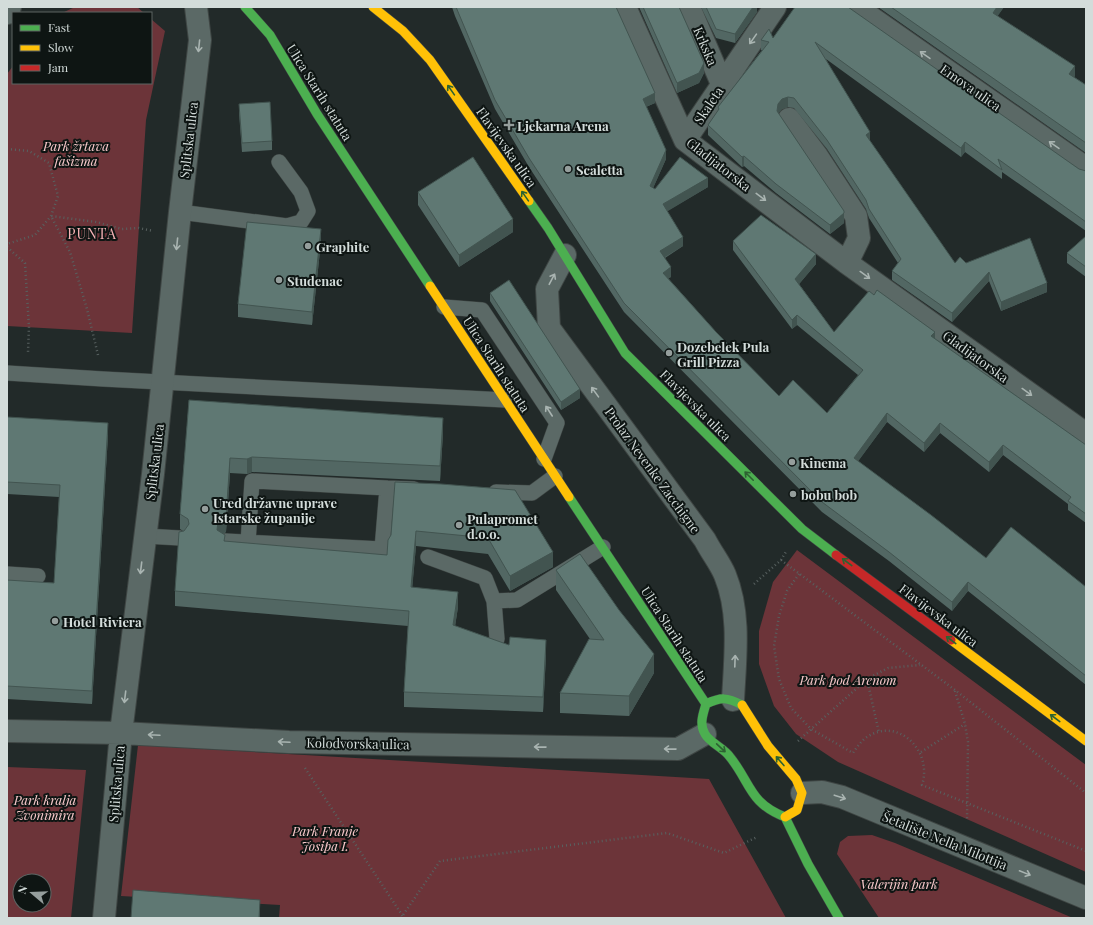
<svg xmlns="http://www.w3.org/2000/svg" width="1093" height="925" viewBox="0 0 1093 925" font-family="'Playfair Display',serif">
<rect width="100%" height="100%" fill="#222a29"/>
<path fill="#6c3439" fill-rule="evenodd" d="M75 7H137L144 13H62Z
M151 19 165 31 146 120 132 333 7 326V74L13 66V83H151Z
M797 550 1086 765V872L838 762 796 734 774 706 759 664V631L773 582Z
M138 745 709 779 786 918H279L280 905 121 896Z
M7 767 86 770 71 918H7ZM20 881H44V905H20Z
M872 835 895 843 1073 918H879L837 854 840 842 848 836Z"/>
<g fill="none" stroke-linecap="round" stroke-linejoin="round">
<defs>
<path id="lane" d="M180 212 287 226 301 222 308 211 301 192 279 162
M444 307 482 310 557 423 544 459
M7 373 103 379 505 400
M496 492 532 493 555 476
M145 536 180 538
M225 541 382 549 387 488 414 489
M248 543 252 481 387 488
M428 557 485 578 494 601
M7 574 38 576
M497 639 494 601 517 600 603 547"/>
<path id="street" d="M625 7 685 140 847 263 1086 434
M689 7 722 84
M856 7 1086 168
M7 13 10 7
M789 119 817 156 856 216 859 238 847 263
M685 140 775 7
M565 255 547 289 549 328 705 540C711 552 720 563 725 575 741 614 735 659 733 700
M7 731 121 733 289 742 678 749 705 734
M802 793 822 792 842 797 1086 898
M104 918 121 733 153 474 180 212 200 40 196 7"/>
<path id="fast" d="M245 7 270 35 317 114 430 286
M529 201 548 228 625 353 802 529 836 555
M569 497 706 704
M742 705C727 697 721 697 706 704 703 714 699 724 705 734 710 743 724 748 730 757 751 783 749 803 785 817L808 864 839 918"/>
<path id="slow" d="M373 7 403 31 430 60 529 201
M430 286 569 497
M951 640 1086 741
M742 705 768 746 796 779 802 793 797 810 785 817"/>
<path id="jam" d="M836 555 951 640"/>
</defs>
<use href="#lane" stroke="#3f4644" stroke-width="16"/>
<use href="#street" stroke="#3f4644" stroke-width="24"/>
<use href="#fast" stroke="#3f4644" stroke-width="10"/>
<use href="#slow" stroke="#3f4644" stroke-width="10"/>
<use href="#jam" stroke="#3f4644" stroke-width="10"/>
<path stroke="#586160" stroke-width="2.5" stroke-dasharray="1 3" stroke-linecap="butt" d="M7 149 29 151 49 163 58 196 51 216 35 235 7 244
M7 247 25 263 29 327 28 352
M98 355 87 309 70 252 51 216 96 222 122 229 139 228 153 231
M781 560 955 690 1086 793
M799 574 787 591 779 616 774 646 779 679 791 708 811 729 853 753C857 747 861 741 867 737 899 716 933 752 922 785L1086 851
M754 584 781 560 787 550
M867 679 879 733
M955 691 965 724 968 742 967 820
M798 741 867 679 888 668 920 665
M921 752 965 724
M305 768 404 918
M401 918 440 861 667 833 724 853 757 837"/>
<use href="#lane" stroke="#5b6966" stroke-width="15"/>
<use href="#street" stroke="#5b6966" stroke-width="22"/>
<use href="#fast" stroke="#4caf50" stroke-width="9"/>
<use href="#slow" stroke="#ffc107" stroke-width="9"/>
<use href="#jam" stroke="#c62828" stroke-width="9"/>
</g>
<path fill="#526763" d="M452 7H616L655 103 646 107 666 159 653 188 655 189 708 187 667 211 683 246 665 258 671 277 668 278 716 332 779 396 827 413 858 375 797 325 792 329 733 250V241L816 264 799 284 834 332 935 338 1086 445V523L1068 510V504L1003 455 989 472 940 433 924 452 887 422 858 461 986 558 1086 587V685L968 591 952 611 889 561 822 512 624 312 529 167 495 109 455 16Z
M639 7H679L704 73 699 83 677 93Z
M701 7H757V12L735 43 716 38Z
M795 7 1079 169 1086 171V231L1002 172V179L965 152 961 157 826 59 870 142 955 263H966L1047 292 1001 311 989 281 952 322 892 280V271L898 263 869 218 866 209 827 149 794 108 788 107 782 109 778 113 844 223 830 234 776 193 744 166 742 167 708 135V125L718 111V107L762 50H761V40L773 38Z
M878 7H1004L997 16 1075 76 1074 77 1086 85V153Z
M239 104 272 141V150L242 152 239 113Z
M418 192 513 232 459 267 418 205Z
M1086 236V277L1067 263V253Z
M321 242 312 325 238 317V304Z
M490 293 580 398 561 410 490 301Z
M189 400 443 433 440 481 252 472 247 474 230 473 226 532 223 534 225 541 387 555 391 535 395 482 553 567 510 591 488 554 416 546 412 588 458 607 455 626 509 645 546 655 543 712 404 707V692L408 626 175 606V591L183 531 180 529V514Z
M7 417 108 435 92 704 7 699V580L54 583 59 497 7 494Z
M556 570 654 673 629 716 560 713V693L590 639 556 590Z"/>
<path fill="#425450" d="M753 7H757V12L735 43V34Z
M997 7H1004L993 23V13Z
M704 63V73L699 83 677 93V83Z
M1075 66V76L1069 83V74Z
M655 93V103L643 108V99Z
M788 97V107L782 109 778 114 777 111 778 104 782 99Z
M870 132V142L866 135Z
M965 142V152L961 157V148Z
M666 150V159L650 195V186Z
M744 156V166L742 167V157Z
M708 178V187L663 214V204Z
M844 213V223L830 234V225Z
M513 219V232L459 267V255Z
M321 229V242L312 325V312Z
M683 237V246L660 260V251Z
M816 254V264L795 289V279Z
M671 267V277L663 282V273Z
M989 272V281L952 322V313Z
M1047 283V292L1001 311V302Z
M797 315V325L792 329V320Z
M935 332V341L931 336Z
M580 389V398L561 410V402Z
M887 413V422L854 467V458Z
M443 418V433L440 481V466Z
M108 423V435L92 704V691Z
M940 423V433L924 452V443Z
M1003 445V455L989 472V462Z
M252 457V472L247 474V459Z
M230 458V473L226 532 218 536 217 530 218 521Z
M416 531V546L411 603V587Z
M553 552V567L510 591V576Z
M968 582V591L952 611V602Z
M458 592V607L453 640V625Z
M546 640V655L543 712V697Z
M654 654V673L629 716V696Z
M260 900V918H259Z"/>
<path fill="#5f7873" stroke="#425450" d="M456 7H616L655 93 643 99 666 150 650 186 655 189 680 157 708 178 663 204 683 237 660 251 671 267 663 273 716 332 779 396 793 380 827 413 863 370 797 315 792 320 733 241 761 215 816 254 795 279 834 332 869 291 874 295 877 290 935 332 931 336 1086 445V514L1068 501 1071 497 1003 445 989 462 940 423 924 443 887 413 854 458 931 515 986 558 1011 527 1086 587V676L968 582 952 602 889 552 822 502 624 303 529 158 495 100Z
M643 7H679L704 63 699 73 677 83Z
M706 7H753L735 34 716 29Z
M795 7H848L1079 169 1086 171V222L998 159 1002 170 965 142 961 148 815 42 870 132 866 135 955 263 960 257 966 263 1030 238 1047 283 1001 302 989 272 952 313 892 271 901 259 869 209 866 200 827 140 794 98 788 97 782 99 778 104 777 111 844 211V213L830 225 776 184 744 156 742 157 708 125 719 109 718 107 769 42 761 40 769 29 773 38Z
M891 7H997L993 13 1075 66 1069 74 1086 85V143Z
M270 102 272 141 242 143 239 104Z
M473 157 513 219 459 255 418 192Z
M247 222 321 229 312 312 238 304Z
M1086 236V267L1067 253Z
M509 280 580 389 561 402 490 293Z
M189 400 443 418 440 466 252 457 247 459 230 458 226 517 218 521 217 530 225 535 224 541 387 555 388 540 391 535 395 482 441 484 515 490 553 552 510 576 488 538 416 531 411 587 458 592 453 625 509 645 510 637 546 640 543 697 404 692 409 611 175 591 179 532 184 531 189 524 188 519 180 514Z
M7 417 108 423 92 691 7 686V580L54 583 60 485 7 482Z
M580 554 619 610 654 654 629 696 560 693 589 639 604 640 556 570Z
M133 890 260 900 259 918H131Z"/>
<defs><path id="oneway-shaft" d="M-6 0H5M1.5-3L5.5 0L1.5 3" fill="none" stroke-width="1.6" stroke-linecap="round" stroke-linejoin="round"/></defs>
<g stroke="#a9b4b1">
<use href="#oneway-shaft" transform="translate(753 39) rotate(125)"/>
<use href="#oneway-shaft" transform="translate(199 46) rotate(96)"/>
<use href="#oneway-shaft" transform="translate(925 55) rotate(-145)"/>
<use href="#oneway-shaft" transform="translate(1054 145) rotate(-145)"/>
<use href="#oneway-shaft" transform="translate(761 197) rotate(37)"/>
<use href="#oneway-shaft" transform="translate(177 244) rotate(96)"/>
<use href="#oneway-shaft" transform="translate(865 275) rotate(36)"/>
<use href="#oneway-shaft" transform="translate(552 279) rotate(-62)"/>
<use href="#oneway-shaft" transform="translate(595 392) rotate(-126)"/>
<use href="#oneway-shaft" transform="translate(1027 392) rotate(36)"/>
<use href="#oneway-shaft" transform="translate(549 411) rotate(-123)"/>
<use href="#oneway-shaft" transform="translate(141 568) rotate(97)"/>
<use href="#oneway-shaft" transform="translate(735 661) rotate(-88)"/>
<use href="#oneway-shaft" transform="translate(125 697) rotate(97)"/>
<use href="#oneway-shaft" transform="translate(154 735) rotate(-177)"/>
<use href="#oneway-shaft" transform="translate(284 742) rotate(-177)"/>
<use href="#oneway-shaft" transform="translate(540 747) rotate(-179)"/>
<use href="#oneway-shaft" transform="translate(670 749) rotate(-179)"/>
<use href="#oneway-shaft" transform="translate(840 797) rotate(18)"/>
<use href="#oneway-shaft" transform="translate(1025 873) rotate(22)"/>
</g>
<g stroke="#2d6232">
<use href="#oneway-shaft" transform="translate(451 90) rotate(-125)"/>
<use href="#oneway-shaft" transform="translate(525 196) rotate(-125)"/>
<use href="#oneway-shaft" transform="translate(749 476) rotate(-135)"/>
<use href="#oneway-shaft" transform="translate(847 562) rotate(-143)"/>
<use href="#oneway-shaft" transform="translate(951 640) rotate(-143)"/>
<use href="#oneway-shaft" transform="translate(1055 718) rotate(-143)"/>
<use href="#oneway-shaft" transform="translate(721 748) rotate(43)"/>
<use href="#oneway-shaft" transform="translate(780 761) rotate(-131)"/>
</g>
<g fill="#959e9c" stroke="#0e1513" stroke-width="1.5">
<path d="M507 119h4v4h4v4h-4v4h-4v-4h-4v-4h4z"/>
<circle cx="568" cy="169" r="4"/>
<circle cx="308" cy="246" r="4"/>
<circle cx="279" cy="280" r="4"/>
<circle cx="669" cy="353" r="4"/>
<circle cx="792" cy="462" r="4"/>
<circle cx="793" cy="494" r="4"/>
<circle cx="205" cy="509" r="4"/>
<circle cx="459" cy="525" r="4"/>
<circle cx="55" cy="621" r="4"/>
</g>
<g text-anchor="middle" dominant-baseline="central" stroke-width="4" stroke-linejoin="round" paint-order="stroke">
<g font-size="13" fill="#d3dcda" stroke="#0e1513">
<text transform="translate(706 46) rotate(67)">Krkska</text>
<text transform="translate(971 87) rotate(35)">Emova ulica</text>
<text transform="translate(320 92) rotate(58)">Ulica Starih statuta</text>
<text transform="translate(708 105) rotate(-56)">Skaleta</text>
<text transform="translate(188 140) rotate(-83)">Splitska ulica</text>
<text transform="translate(507 147) rotate(55)">Flavijevska ulica</text>
<text transform="translate(719 164) rotate(38)">Gladijatorska</text>
<text transform="translate(976 356) rotate(36)">Gladijatorska</text>
<text transform="translate(497 364) rotate(57)">Ulica Starih statuta</text>
<text transform="translate(696 405) rotate(45)">Flavijevska ulica</text>
<text transform="translate(154 462) rotate(-83)">Splitska ulica</text>
<text transform="translate(653 470) rotate(54)">Prolaz Nevenke Zacchigne</text>
<text transform="translate(939 615) rotate(37)">Flavijevska ulica</text>
<text transform="translate(675 634) rotate(57)">Ulica Starih statuta</text>
<text transform="translate(358 743) rotate(1)">Kolodvorska ulica</text>
<text transform="translate(116 784) rotate(-85)">Splitska ulica</text>
<text transform="translate(945 840) rotate(22)">Šetalište Nella Milottija</text>
</g>
<g font-size="13" font-weight="bold" fill="#d3dcda" stroke="#0e1513" text-anchor="start">
<text x="517" y="125">Ljekarna Arena</text>
<text x="576" y="169">Scaletta</text>
<text x="316" y="246">Graphite</text>
<text x="287" y="280">Studenac</text>
<text x="677" y="346">Dozebelek Pula<tspan x="677" dy="15">Grill Pizza</tspan></text>
<text x="800" y="462">Kinema</text>
<text x="801" y="494">bobu bob</text>
<text x="213" y="502">Ured državne uprave<tspan x="213" dy="15">Istarske županije</tspan></text>
<text x="467" y="518">Pulapromet<tspan x="467" dy="15">d.o.o.</tspan></text>
<text x="63" y="621">Hotel Riviera</text>
</g>
<g font-size="13" font-style="italic" fill="#facacc" stroke="#0e1513">
<text x="76" y="145">Park žrtava<tspan x="76" dy="15">fašizma</tspan></text>
<text x="848" y="679">Park pod Arenom</text>
<text x="45" y="799">Park kralja<tspan x="45" dy="15">Zvonimira</tspan></text>
<text x="325" y="830">Park Franje<tspan x="325" dy="15">Josipa I.</tspan></text>
<text x="899" y="883">Valerijin park</text>
</g>
<g font-size="14" letter-spacing="1" fill="#f7b3b6" stroke="#0e1513">
<text x="92" y="233">PUNTA</text>
</g>
</g>
<rect width="1093" height="925" fill="none" stroke="#d3dcda" stroke-width="16"/>
<rect x="12" y="12" width="140" height="72" fill="#0e1513" stroke="#5d6563"/>
<rect x="20" y="25" width="20" height="6" fill="#4caf50" stroke="#5d6563"/>
<text x="48" y="32" font-size="12" fill="#d3dcda">Fast</text>
<rect x="20" y="45" width="20" height="6" fill="#ffc107" stroke="#5d6563"/>
<text x="48" y="52" font-size="12" fill="#d3dcda">Slow</text>
<rect x="20" y="65" width="20" height="6" fill="#c62828" stroke="#5d6563"/>
<text x="48" y="72" font-size="12" fill="#d3dcda">Jam</text>
<g transform="translate(32 893) rotate(289)"><circle r="19" fill="#0e1513" stroke="#5d6563"/>
<path d="M0-3L7 15L0 10L-7 15Z" fill="#959e9c"/>
<text y="-6" font-size="11" font-weight="bold" text-anchor="middle" fill="#d3dcda">N</text>
</g>
</svg>
